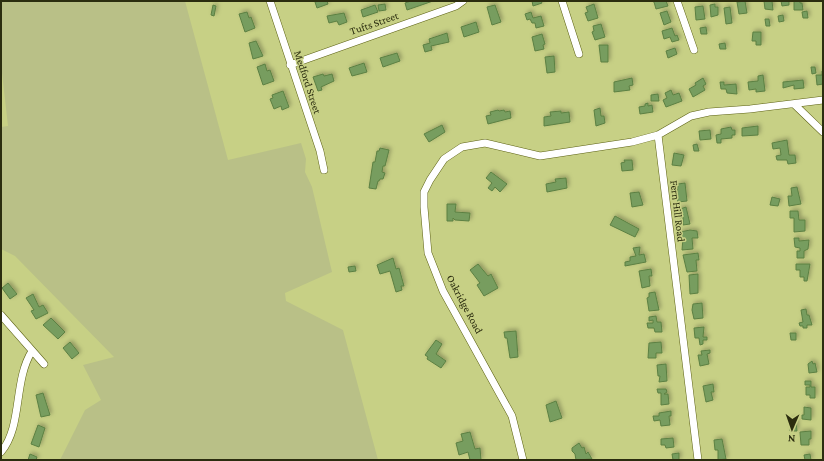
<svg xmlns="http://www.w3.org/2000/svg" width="824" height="461" viewBox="0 0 824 461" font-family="'Crimson Pro',serif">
<defs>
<filter id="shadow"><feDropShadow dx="2" dy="-2" stdDeviation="2" flood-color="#0004"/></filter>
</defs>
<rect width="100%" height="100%" fill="#c7d085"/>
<path fill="#b9c087" d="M1 1H185L228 160 301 143 306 159 305 172 312 187 332 272 285 293 286 301 343 330 378 460H60L85 410 101 400 83 365 114 357 15 256 1 249V127L8 126 1 64Z"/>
<path fill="#779d5e" stroke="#5c8043" filter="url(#shadow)" d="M319 1H327L328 4 317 8 315 2Z
M411 1H433L407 10 405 3Z
M532 1H541L542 3 533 6Z
M652 1H666L668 6 656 9 654 2Z
M745 1 747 13 739 14 737 2Z
M764 1H772L773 10 765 9Z
M781 1H789V5L782 6Z
M794 1H800V3H802L803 10H794Z
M385 4 386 10 379 11 378 5Z
M594 4 598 18 588 21 585 13 588 12 586 7Z
M715 4V7H718V15L711 17 710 5Z
M213 5 216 6 214 16 211 15Z
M375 5 378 12 363 17 361 10Z
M495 5 501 22 492 25 487 7Z
M703 6 705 19 696 20 695 7Z
M730 7 732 23 726 24 724 8Z
M667 11 671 22 664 25 660 13Z
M807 11 808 18H803L802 12Z
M247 12 249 18 251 17 255 28 245 32 239 14Z
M531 12 533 18 541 16 544 26 536 28 535 23H532L530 19 527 20 525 14Z
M344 13 347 22 339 25 337 21 329 23 327 16Z
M783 15 784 21 779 22 778 16Z
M765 19H769L770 26H766Z
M476 22 479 32 464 37 461 27Z
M601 24 605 37 595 40 592 32 594 31 593 26Z
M706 27 707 34H701L700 28Z
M672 28 675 36 677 35 679 40 672 42 670 37 664 39 662 31Z
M753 32H761V45H756V41H752Z
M447 33 449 42 431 46 432 50 425 52 423 45 430 43 429 39Z
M542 34 545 44 543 45 544 49 535 51 532 37Z
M256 41 263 56 253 59 249 43Z
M725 43 726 49H720L719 44Z
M599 45H608V62H601Z
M675 48 677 54 668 58 666 51Z
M397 53 400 61 383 67 380 58Z
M554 56 555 72 547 73 545 57Z
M364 63 367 72 352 76 349 68Z
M265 64 267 71 270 70 274 81 263 85 257 67Z
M811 67H815L816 73 812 74Z
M822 71H823V84L817 85 816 75H822Z
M323 74 324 76 332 74 334 81 321 87 322 90 318 91 313 77Z
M763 75 765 91 756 92V89L749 90 748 82 758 81V76Z
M632 78 633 85 629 86 630 90 614 92V82Z
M703 78 706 84 703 86 705 90 693 97 689 89 696 85 695 83Z
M803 80 804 88 794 89V85L783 88V82Z
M720 82H724V85L736 84 737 94 727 93 726 89H721Z
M671 90 673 95 679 93 682 101 666 107 663 100 667 98 665 93Z
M283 91 289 107 282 110 281 106 274 109 270 99 273 98 272 95Z
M658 94 659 101H651V95Z
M648 103V106L652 105 653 112 640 114 639 107 645 106V104Z
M600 108 601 116H604L605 123 596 126 594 110Z
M498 110 499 111 504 110 505 112 510 111 511 118 488 124 486 116 491 115 490 112Z
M561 111V113L569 112 570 122 544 126V117L551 116 550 112Z
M442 125 445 132 429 142 424 134Z
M758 126V135L742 136V128Z
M731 127 732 130H735V135H732V138L721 139V143H717L716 135 721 134V129Z
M710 130 711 139 700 140 699 131Z
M787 140 789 155H795L796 163 788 164 787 160H777L776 156 781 155 780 148 773 149 772 143Z
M697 144 699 151H694L693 145Z
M380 148 389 150 385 166H383L382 172 385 173 383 179H380L379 181H378L376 189 369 188 373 162H375L377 151H379Z
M674 153 684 155 681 166 672 165Z
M624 160H632L633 170 622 171 621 163 625 162Z
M491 172 507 184 500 192 495 187 492 191 488 188 492 183 486 178Z
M566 178 567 188 547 192 546 184 556 182 555 179Z
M685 183 687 201 678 202 677 196 678 184Z
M797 187 801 204 789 206 788 196H792L791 188Z
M639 192 643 205 632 207 630 193Z
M772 197 780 199 778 206 770 205Z
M447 204H456L455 212 470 213 469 221 455 220 453 218V221H447Z
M686 207 690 224 683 225V217L680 218 677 210Z
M790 211H798L799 220H805V231L794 232V218H790Z
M615 216 639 229 635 237 610 225Z
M690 230 697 231 698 238H692L693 249 682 250 683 238H681L680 232Z
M794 238H799V241L809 240 808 249 804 251V258H797V251H800V248L795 247Z
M640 247 639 255 644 254 646 262 625 266V262L630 261V257L636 256 633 248Z
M698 253 699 260H696L697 271 687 272 683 255Z
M393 258 396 269 399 268 404 286H401L402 290 396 292 390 271 380 274 377 265Z
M478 264 488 276 491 274 498 288 484 296 477 285 480 283 470 270Z
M796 264H810L807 281H804V277H800V270H796Z
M355 266 356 271 349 272 348 267Z
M651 269 652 276H649L650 286 642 288 639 271Z
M698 274V293L690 294 689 275Z
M8 283 17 294 10 299 2 288Z
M655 292 659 310 649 311 647 298 649 297V293Z
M33 294 39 307 43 305 48 313 36 319 31 311 34 310 26 298Z
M702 303 703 318 694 319 692 310 693 304Z
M806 309 807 315H809L812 325H807V328H803V326H800L799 323 803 322 801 310Z
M656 316 657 322H661L662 332H655L654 328H648L647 323H653V320L649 321V317Z
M51 318 65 332 58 339 43 325Z
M704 327 703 337H707V340H703V344L700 345 699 338H695L694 328Z
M516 331 518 357 510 358 507 338H505L504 332Z
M790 333H796V340H791Z
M436 340 442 344 436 354 446 361 441 368 427 359 428 357 425 355Z
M70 342 79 353 72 359 63 348Z
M661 342 662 353H656V358H648L649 343Z
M710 350V353L707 354 709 364 700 366 698 355H702L701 351Z
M812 361 813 364 815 363 817 372 809 373 808 364Z
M666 364 667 381 659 382 660 376H658L657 365Z
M805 381H811V387H815V398H810V395H806V387H810V385H805Z
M713 384 714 392H711L713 400 706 402 703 386Z
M657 389H666L667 392 664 394H668L669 404 661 405V393H658Z
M43 393 50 415 41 417 36 395Z
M556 401 562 418 550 422 546 405Z
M804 407 811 408V420L802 419V415H804Z
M671 411V416H669L670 425 661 426 660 420 654 421 653 416H659V413Z
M790 420H796L797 431H790Z
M38 425 45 428 39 447 31 444Z
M811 431V439H809V445H801L800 432Z
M470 432 475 449 480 448 481 460H470L468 452 459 455 456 443 463 441 461 434Z
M673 438 674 447 666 448 665 445H661V439Z
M722 439 726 459 718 460V450H715L714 440Z
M579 443 582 448 584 447 586 454 588 452 592 459 576 460 575 454 572 451V448Z
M679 453V460H673L672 454Z
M30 454 37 457 36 460H28Z
M810 454 811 460H805L804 455Z"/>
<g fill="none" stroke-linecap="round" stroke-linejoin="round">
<defs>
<path id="minor" d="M270 1 320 151 324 170
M562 1 579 54
M677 1 694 50
M290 65 456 6 463 1
M794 104 823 132
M658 135 698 460
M1 315 44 364
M1 452C23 426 13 381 32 351
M523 460 512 416 443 291 428 253 424 207V192L430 180 444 159 462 147 485 143 540 156 632 142 658 135 691 116 709 112 750 109 823 100"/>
</defs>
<use href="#minor" stroke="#5c6113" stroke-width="8"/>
<use href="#minor" stroke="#fff" stroke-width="7"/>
</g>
<g text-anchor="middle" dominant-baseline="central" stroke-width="3" stroke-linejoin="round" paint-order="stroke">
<g font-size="11" fill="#2b2d0f" stroke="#c7d085">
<text transform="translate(374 23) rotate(-19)">Tufts Street</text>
<text transform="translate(308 82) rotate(72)">Medford Street</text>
<text transform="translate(678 211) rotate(83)">Fern Hill Road</text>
<text transform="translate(465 304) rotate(62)">Oakridge Road</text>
</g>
</g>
<rect width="824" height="461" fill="none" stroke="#2b2d0f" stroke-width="4"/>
<g transform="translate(792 429) rotate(182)" stroke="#c7d085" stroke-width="3" paint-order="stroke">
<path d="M0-3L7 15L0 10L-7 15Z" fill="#2b2d0f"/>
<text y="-6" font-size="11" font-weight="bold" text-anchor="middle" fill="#2b2d0f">N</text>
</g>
</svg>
